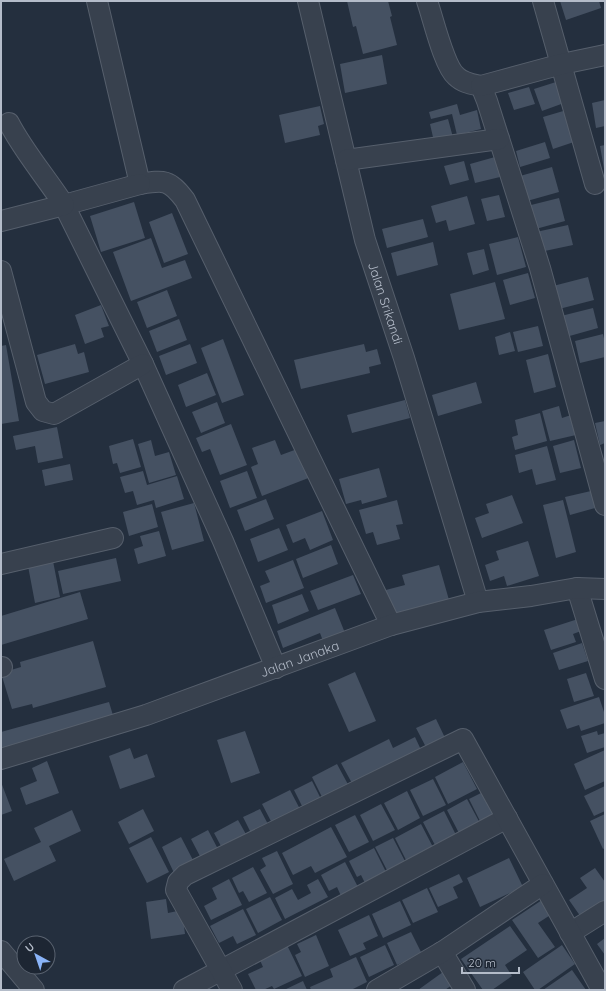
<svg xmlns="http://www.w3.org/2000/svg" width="606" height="991" viewBox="0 0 606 991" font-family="Quicksand,sans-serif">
<rect width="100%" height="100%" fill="#242f3e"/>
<path fill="#455162" d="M347 1H388L392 16 390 17 397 45 363 54 356 26 353 27Z
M560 1H599L601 8 566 20Z
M382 55 387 84 345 93 340 64Z
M556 82 564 103 542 111 534 89Z
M529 87 535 104 514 110 508 93Z
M605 100V126L596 128 592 103Z
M457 104 460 115 477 110 481 129 457 135 452 114 431 119 429 112Z
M320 106 324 124 318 126 320 135 285 143 279 115Z
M570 109 580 140 553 149 543 117Z
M448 119 454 141 435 146 430 124Z
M545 142 550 158 520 167 516 151Z
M605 145V169H604L600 146Z
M495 157 500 177 475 183 470 164Z
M464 161 469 180 450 185 444 166Z
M552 167 559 192 527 201 520 176Z
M499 195 505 217 487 221 481 199Z
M467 196 475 224 449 231 446 220 436 223 431 206Z
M559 198 565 221 532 230 527 206Z
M134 202 145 238 101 252 90 216Z
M172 213 188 254 164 263 149 222Z
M423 219 428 237 387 248 382 229Z
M568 225 573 245 540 252 536 232Z
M518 237 526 267 497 275 489 244Z
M151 238 162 268 185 260 192 278 131 301 113 252Z
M433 242 438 265 397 276 391 253Z
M484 249 489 270 473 275 467 253Z
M528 273 535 298 510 305 503 280Z
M588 277 594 300 559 309 553 286Z
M495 282 505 319 459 330 450 294Z
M167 290 177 316 147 328 137 302Z
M101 305 109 326 101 328 104 337 85 344 75 315Z
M593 308 598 328 566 337 561 316Z
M179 319 187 340 157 352 149 331Z
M538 326 543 346 518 352 513 332Z
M510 332 515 351 499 355 495 337Z
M603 334 605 343V357L580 363 575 341Z
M223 339 244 395 222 403 201 348Z
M75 344 78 354 84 352 89 372 45 384 37 355Z
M190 344 197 363 166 375 159 356Z
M364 344 366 352 377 349 381 364 369 367 370 373 301 389 294 360Z
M6 345 19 421 1 424V346Z
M548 354 556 387 534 393 526 360Z
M207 373 216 395 186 407 178 385Z
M476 382 482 403 438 416 432 395Z
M405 400 410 418 352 433 347 415Z
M217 402 225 423 201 433 192 412Z
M559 406 562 418 571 415 576 435 550 441 542 411Z
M540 413 547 441 515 450 512 437 518 435 515 420Z
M605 421V443L600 445 595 423Z
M231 424 247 465 220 475 210 449 202 452 196 438Z
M57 427 63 458 38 463 35 446 16 450 13 436Z
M133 439 141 467 120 473 117 463 113 464 109 446Z
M151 440 155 456 169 452 176 475 149 483 138 444Z
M275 440 281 455 300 448 311 477 262 496 251 467 258 464 252 448Z
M574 440 581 468 560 473 553 446Z
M547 446 556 480 536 485 532 469 519 473 515 455Z
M70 464 73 480 45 486 42 470Z
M379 468 387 497 362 504 361 500 346 504 339 479Z
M143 471 147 485 177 476 184 499 156 508 154 500 137 505 133 491 125 493 120 477Z
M247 471 257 498 230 508 220 481Z
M591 491 595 508 570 515 565 497Z
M512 495 523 523 482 538 475 518 489 513 486 504Z
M266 499 274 519 245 531 237 510Z
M397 500 403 524 396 525 400 539 377 545 373 532 366 534 359 510Z
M563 500 576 552 556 558 543 505Z
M194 503 204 541 172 550 161 512Z
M152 504 158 527 129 536 123 512Z
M322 511 333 540 310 550 305 538 293 543 286 525Z
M279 528 288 550 258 562 250 539Z
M159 531 166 556 138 564 134 549 143 546 140 536Z
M528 541 539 576 507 586 504 576 490 581 485 565 499 560 496 551Z
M331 545 338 564 303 578 296 559Z
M116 558 121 581 63 594 58 571Z
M293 560 304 588 266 603 260 586 270 582 265 571Z
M53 561 60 597 35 603 28 566Z
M439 565 449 600 389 617 382 591 405 585 402 575Z
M353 575 361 594 318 610 310 591Z
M80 592 88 619 1 645V616Z
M302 594 309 611 278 624 272 605Z
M335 608 345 633 323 641 320 633 283 648 277 631Z
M578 619 581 631 573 634 576 642 551 650 544 630Z
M93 641 106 687 33 708 32 704 12 709 1 673 21 667 20 662Z
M582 643 588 661 559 670 553 653Z
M355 672 376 721 349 732 328 684Z
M586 673 594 696 574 702 567 679Z
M599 697 605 715V723L581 731 579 725 567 729 560 710Z
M109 702 115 722 1 755V732Z
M436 719 447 742 428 751 416 728Z
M245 731 260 773 231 783 217 740Z
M597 731 598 735 605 733V747L587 753 581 736Z
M415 737 422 752 354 787 341 763 389 739 393 748Z
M130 748 134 759 147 754 155 777 120 789 109 756Z
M605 750V781L585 790 574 764Z
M47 761 59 793 26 805 20 788 37 781 32 768Z
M463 762 477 789 448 804 435 777Z
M337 764 351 790 325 803 312 777Z
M433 779 446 805 423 816 410 790Z
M312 781 323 803 305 812 294 790Z
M1 782 12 811 1 815Z
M605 786V811L594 816 584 796Z
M290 790 302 813 274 827 262 804Z
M407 791 420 818 398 830 384 803Z
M485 791 499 819 483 827 469 799Z
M467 799 482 827 461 837 447 810Z
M381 804 395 830 373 841 360 815Z
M143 809 154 831 129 844 118 822Z
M260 809 270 828 253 837 243 817Z
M72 810 81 831 49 846 56 861 14 881 4 859 41 842 34 828Z
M444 811 458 839 437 849 423 822Z
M605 814V848L603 849 590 821Z
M355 815 369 842 349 852 335 825Z
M238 820 247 836 222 848 214 833Z
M421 824 435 851 408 864 395 838Z
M331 827 347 857 315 873 311 866 293 875 282 853Z
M208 830 220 853 203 862 191 839Z
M151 837 169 872 147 883 129 848Z
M181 837 194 862 174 873 162 847Z
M393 838 407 865 389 874 375 847Z
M374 848 387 874 366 885 361 875 357 877 349 861Z
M277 851 293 884 273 894 260 870 266 866 262 858Z
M509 858 523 887 480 907 467 878Z
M345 862 358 887 341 896 337 887 329 891 321 875Z
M253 867 267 893 249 902 243 891 239 893 232 878Z
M595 868 605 882V904L583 920 569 900 587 888 580 878Z
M459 874 463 882 453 887 458 898 438 907 429 888Z
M229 879 242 905 211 920 204 906 217 899 212 888Z
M318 879 328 897 285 919 275 898 292 889 298 900 311 893 307 885Z
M427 888 438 912 413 923 402 900Z
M270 897 282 920 258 933 246 909Z
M166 899 168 913 182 910 185 934 151 939 146 902Z
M542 900 552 914 538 923 555 947 538 958 512 920Z
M400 901 411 925 383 938 372 914Z
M243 909 256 935 237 944 233 936 219 943 210 926Z
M369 915 378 936 363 943 366 949 350 956 338 930Z
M510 926 527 950 505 965 512 976 492 990H483L461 959Z
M411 932 422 954 397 965 387 943Z
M316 935 329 966 305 977 295 955 301 952 297 944Z
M605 938V955L597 944Z
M287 945 302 976 274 989 272 986 263 990H256L248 974 263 967 259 958Z
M385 945 394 965 369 977 360 957Z
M562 945 575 964 538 990H535L523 972Z
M356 957 367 982 351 990H311L310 987 333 977 330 969Z
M572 970 586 990H543Z
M443 972 452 985 445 990H418Z
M303 981 307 990H284Z"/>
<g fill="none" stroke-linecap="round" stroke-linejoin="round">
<defs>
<g id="minor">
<path d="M97 1 140 184C164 180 169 179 185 200L391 625"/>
<path id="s1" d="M308 1 365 240 404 358 478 602"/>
<path d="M427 1C433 18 444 66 456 76 463 83 472 84 481 86L487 101 540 268 605 505"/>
<path d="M543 1 595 184"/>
<path d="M481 86 562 64 605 55"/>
<path d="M346 160 499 139"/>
<path d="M140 184 64 205 143 364 223 541 276 668"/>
<path d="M1 221 64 205C46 177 24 152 9 123"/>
<path d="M1 271 36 402 43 411 54 414 143 364"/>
<path d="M1 564 113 538"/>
<path d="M577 588 605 679"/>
<path d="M1 667H2"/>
<path id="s2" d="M1 759 146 715 391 625 478 602 531 596 577 588 605 589"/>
<path d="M570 933 605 911"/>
<path d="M1 951 34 990"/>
<path d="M442 952 465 990"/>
<path d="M184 990 507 818"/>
<path d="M232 990 176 890 178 882 185 875 463 739 602 990"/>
<path d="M377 990 442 952 543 884"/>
</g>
</defs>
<use href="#minor" stroke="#565f6c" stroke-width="22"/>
<use href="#minor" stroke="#38414e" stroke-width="20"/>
</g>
<g text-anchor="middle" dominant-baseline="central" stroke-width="4" stroke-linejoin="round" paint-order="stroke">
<g font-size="13" fill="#b4bcc9" stroke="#1d2633">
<text stroke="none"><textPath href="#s1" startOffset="312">Jalan Srikandi</textPath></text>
<text stroke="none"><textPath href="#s2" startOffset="315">Jalan Janaka</textPath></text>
</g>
</g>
<rect width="606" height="991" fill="none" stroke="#b4bcc9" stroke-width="4"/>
<g transform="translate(36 955) rotate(320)"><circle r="19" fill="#1d2633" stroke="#59626f"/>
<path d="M0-3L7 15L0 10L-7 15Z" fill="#8ab4f8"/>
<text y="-6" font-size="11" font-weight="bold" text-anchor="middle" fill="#b4bcc9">U</text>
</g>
<path d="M462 967v6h57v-6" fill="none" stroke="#b4bcc9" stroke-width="2"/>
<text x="468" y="967" font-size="12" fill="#b4bcc9" stroke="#1d2633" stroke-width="3" paint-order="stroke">20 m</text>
</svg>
